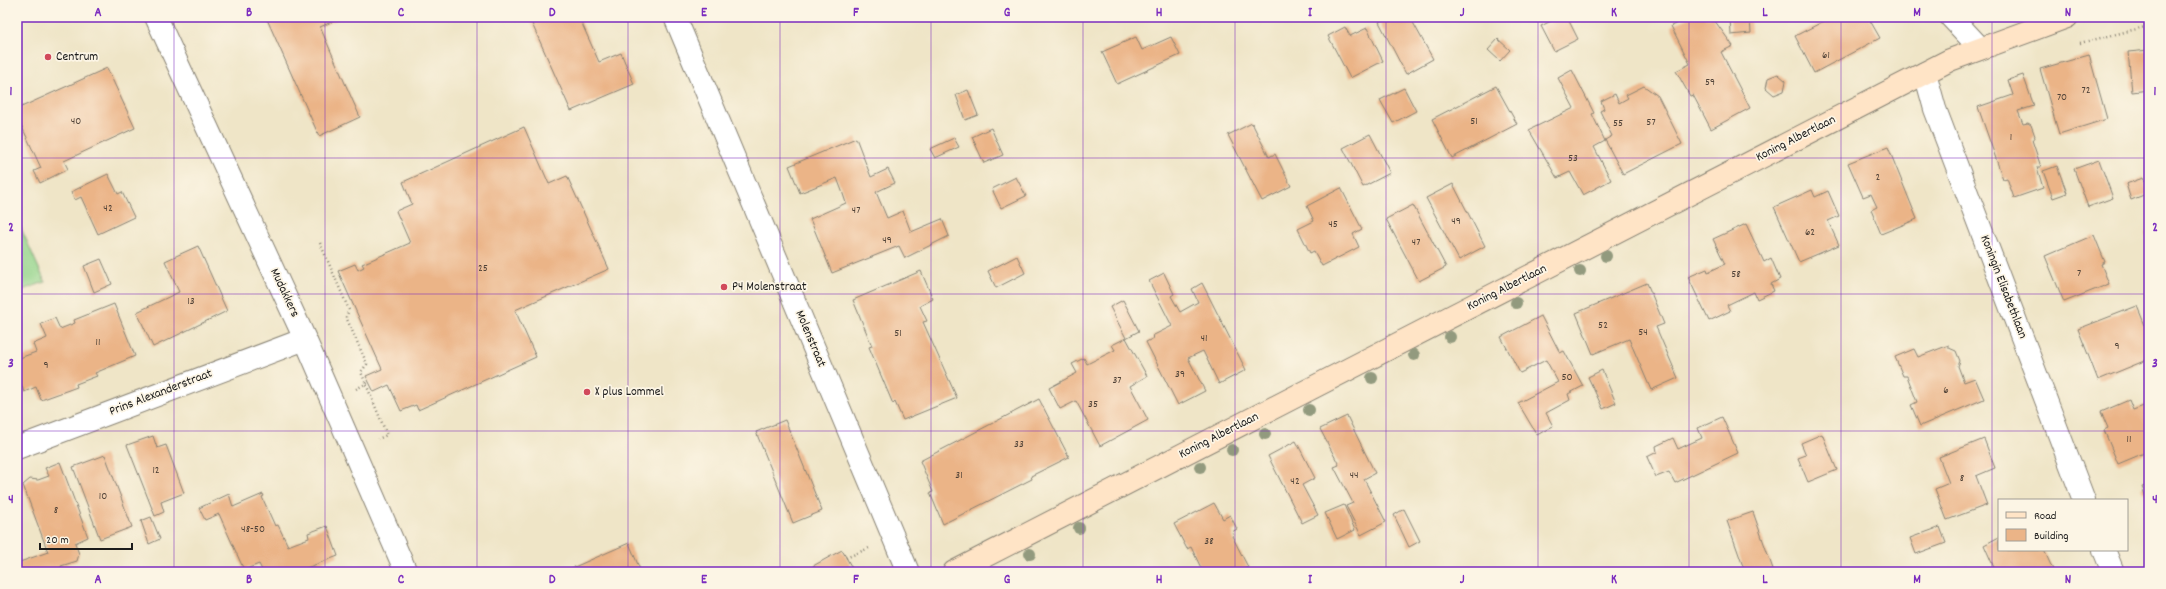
<svg xmlns="http://www.w3.org/2000/svg" width="2166" height="589" viewBox="0 0 2166 589" font-family="Dekko,sans-serif">
<rect width="100%" height="100%" fill="#fcf5e5"/>
<filter id="ink" filterUnits="userSpaceOnUse"><feTurbulence type="fractalNoise" baseFrequency=".025" numOctaves="2"/><feDisplacementMap in="SourceGraphic" scale="8" xChannelSelector="R" yChannelSelector="G"/><feConvolveMatrix kernelMatrix="1 2 1 2 8 2 1 2 1" color-interpolation-filters="sRGB"/></filter>
<filter id="wash" filterUnits="userSpaceOnUse"><feTurbulence type="fractalNoise" baseFrequency=".012" numOctaves="4" result="noise"/><feDisplacementMap in="SourceGraphic" scale="16" xChannelSelector="R" yChannelSelector="G"/><feGaussianBlur stdDeviation="0.9" result="paint"/><feColorMatrix in="noise" values="0 0 0 0 0 0 0 0 0 0 0 0 0 0 0 0 0 1.4 0 .05"/><feComposite in="paint" operator="in"/></filter>
<g filter="url(#wash)">
<rect width="100%" height="100%" fill="#efe5c7"/>
<path fill="#93d48b" stroke="#587854" d="M17 219 45 282 17 292Z"/>
<g id="blocks">
<path fill="#ebb487" d="M266 17H343L320 27 360 117 319 136Z
M529 17H579L599 62 621 53 634 84 571 111Z
M1388 17H1410L1433 59 1406 74 1379 22Z
M1559 17H1567L1578 39 1554 51 1541 26Z
M1690 17H1712L1733 46 1721 52 1750 108 1711 129 1693 95 1690 96 1676 71 1690 64 1671 26Z
M1730 17H1750L1751 33 1731 35Z
M1832 17H1868L1880 38 1814 73 1795 36Z
M1345 27 1350 36 1367 28 1383 61 1350 78 1328 36Z
M1136 37 1142 50 1171 37 1180 55 1117 84 1102 52Z
M1498 39 1510 50 1500 61 1488 50Z
M2149 50V90L2132 92 2128 52Z
M2089 55 2107 119 2059 134 2040 69Z
M107 68 135 128 64 161 68 169 40 183 34 171 41 168 17 116V109Z
M1572 70 1594 113 1592 114 1605 141 1594 147 1611 180 1583 195 1570 172 1557 178 1529 130 1574 108 1558 78Z
M1778 74 1786 81 1784 91 1774 95 1766 88 1768 78Z
M2023 75 2034 106 2018 111 2023 124 2028 123 2031 125 2035 136 2032 140 2041 167H2037L2043 188 2014 198 2007 178 2003 179 1978 107 2013 95 2008 80Z
M1496 86 1517 124 1452 158 1432 119Z
M1644 86 1658 96 1682 144 1623 174 1605 140 1612 136 1600 111 1604 109 1601 101 1615 94 1619 103 1628 98 1626 95Z
M1404 88 1416 111 1393 123 1380 100Z
M968 90 978 115 965 120 956 95Z
M1252 123 1269 157 1275 154 1291 186 1262 201 1228 135Z
M524 127 549 184 567 176 609 269 515 310 536 357 418 410 416 405 401 411 389 385 374 392 366 376 382 369 338 271 355 264 358 270 364 267 362 264 410 243 396 211 412 204 403 182Z
M991 128 1003 155 984 163 972 137Z
M1370 134 1390 173 1363 187 1343 148Z
M856 138 871 177 888 169 895 183 876 192 887 218 903 211 911 232 942 219 949 236 905 258 899 246 832 273 810 219 846 203 842 191 837 178 800 193 789 166Z
M954 138 959 147 935 158 930 149Z
M1888 147 1917 219 1881 234 1871 210 1877 207 1871 194 1863 197 1848 163Z
M2099 160 2113 198 2088 207 2074 169Z
M2057 166 2067 193 2053 198 2043 171Z
M108 174 118 194 122 192 134 217 98 234 81 197 75 200 71 192Z
M1016 177 1026 196 1001 208 992 189Z
M2143 178 2149 193 2131 200 2126 184Z
M1453 184 1485 246 1459 260 1426 198Z
M1341 188 1362 229 1353 234 1359 247 1322 266 1314 251 1310 253 1298 229 1314 221 1307 206Z
M1812 190 1815 197 1828 191 1839 216 1828 221 1839 245 1799 262 1774 207Z
M1413 205 1446 267 1419 281 1386 219Z
M1746 224 1764 262 1771 258 1780 279 1771 284 1774 291 1757 299 1754 292 1727 305 1730 311 1709 321 1688 277 1707 269 1708 272 1725 264 1713 239Z
M2149 231V244L2145 232Z
M2094 235 2105 262 2101 264 2109 284 2064 302 2045 256Z
M198 246 227 311 153 347 137 312 179 292 165 261Z
M1017 256 1025 273 996 288 988 271Z
M101 259 112 284 94 292 84 266Z
M921 271 933 299 920 306 927 321 923 322 957 398 903 420 895 402 893 404 869 347 872 346 853 300Z
M1164 273 1174 294 1171 296 1180 312 1198 302 1192 289 1202 283 1246 370 1219 384 1203 351 1188 358 1205 391 1178 405 1146 342 1154 338 1152 336 1172 326 1149 281Z
M1647 283 1664 324 1656 327 1678 378 1651 390 1629 339 1593 354 1576 313Z
M1123 300 1139 331 1126 338 1110 307Z
M114 304 135 356 95 373 97 376 76 384 77 387 41 400 36 387 24 392 17 372V359L36 352 33 344 47 338 41 324 55 318 60 329 75 323 74 320Z
M2137 306 2149 335V359L2098 380 2078 329Z
M1541 316 1560 353 1564 351 1583 386 1568 394 1570 400 1546 413 1553 426 1537 435 1518 403 1558 382 1546 360 1520 373 1501 337Z
M1126 338 1147 376 1130 386 1148 420 1100 446 1076 401 1060 409 1049 388 1077 373 1072 364 1084 358 1087 364 1115 350 1112 345Z
M1949 345V348L1956 351 1960 361 1958 366 1964 382 1975 378 1984 399 1920 426 1911 405 1917 402 1907 376H1903L1895 357 1914 349 1918 357Z
M1602 370 1616 403 1603 409 1588 377Z
M1039 399 1069 457 1031 476 1032 479 943 524 930 493 933 492 920 461Z
M2129 400 2133 410 2149 404V451L2118 464 2104 430 2108 428 2101 412Z
M1347 416 1375 473 1364 479 1386 522 1361 535 1346 506 1353 503 1334 467 1339 465 1320 429Z
M1722 417 1738 453 1675 483 1669 472 1656 477 1647 457 1657 452 1656 446 1673 438 1678 449 1702 438 1698 428Z
M785 420 822 511 793 523 756 432Z
M1822 434 1837 470 1808 482 1798 458 1806 455 1801 443Z
M153 436 157 448 166 445 184 493 161 502 164 512 155 516 127 445Z
M1984 439 1995 468 1976 476 1987 505 1947 520 1935 489 1949 483 1939 457Z
M1296 441 1315 478 1302 485 1318 515 1302 523 1268 456Z
M105 455 132 527 100 539 73 467Z
M60 462 88 537 75 543 79 554 77 561 61 566 63 572H17V563L48 552 23 485 30 479 38 480 49 476 45 468Z
M2149 485V506L2142 487Z
M229 494 233 507 263 494 264 496 262 497 275 526 278 525 288 546 309 538 308 533 327 526 338 556 296 572H263L259 564 244 570 219 514 205 520 199 508Z
M1214 503 1223 519 1230 515 1237 529 1232 532 1234 535 1232 536 1248 567 1244 569 1245 572H1203L1191 547 1187 549 1174 524Z
M1344 505 1355 530 1337 539 1325 513Z
M1404 509 1420 541 1409 547 1394 515Z
M1753 512 1774 572H1745L1727 521Z
M151 517 160 539 149 544 141 521Z
M1940 527 1946 543 1916 554 1910 538Z
M1999 537V550H2044L2054 572H1996L1984 545Z
M629 543 641 572H563Z
M842 550 852 568 844 572H816L813 566Z"/>
</g>
</g>
<g filter="url(#ink)">
<use href="#blocks" fill-opacity="0" stroke="#868072" stroke-width="1"/>
<g fill="none" stroke-linecap="round" stroke-linejoin="round">
<defs>
<path id="minor" d="M156 17 305 339 406 572
M675 17 908 572
M1951 17 1980 48
M1925 73 1935 109 2084 500
M17 448 305 339
M2104 550 2113 572"/>
<path id="secondary" d="M954 572 1950 60 2067 17"/>
</defs>
<use href="#minor" stroke="#868072" stroke-width="24"/>
<use href="#secondary" stroke="#868072" stroke-width="24"/>
<path stroke="#868072" stroke-width="2.5" stroke-dasharray="1 3" stroke-linecap="butt" d="M2080 43 2149 26
M320 243 349 310 346 317 367 364 361 372 387 435 378 439
M356 389 369 382
M846 558 869 548"/>
<use href="#minor" stroke="#fff" stroke-width="22"/>
<use href="#secondary" stroke="#ffe4c6" stroke-width="22"/>
</g>
<g fill="#929a7e">
<circle cx="1606" cy="256" r="6"/>
<circle cx="1580" cy="271" r="6"/>
<circle cx="1516" cy="303" r="6"/>
<circle cx="1450" cy="337" r="6"/>
<circle cx="1414" cy="355" r="6"/>
<circle cx="1372" cy="378" r="6"/>
<circle cx="1309" cy="410" r="6"/>
<circle cx="1265" cy="434" r="6"/>
<circle cx="1232" cy="450" r="6"/>
<circle cx="1200" cy="467" r="6"/>
<circle cx="1079" cy="528" r="6"/>
<circle cx="1030" cy="554" r="6"/>
</g>
</g>
<path fill="none" stroke="#7b2cbf" stroke-width="1" stroke-opacity="0.55" d="M174 17V572M325 17V572M477 17V572M628 17V572M780 17V572M931 17V572M1083 17V572M1235 17V572M1386 17V572M1538 17V572M1689 17V572M1841 17V572M1992 17V572M17 158H2149M17 294H2149M17 431H2149"/>
<g fill="#d1495b" stroke="#fcf5e5" stroke-width="1.5">
<circle cx="48" cy="57" r="4"/>
<circle cx="724" cy="287" r="4"/>
<circle cx="587" cy="392" r="4"/>
</g>
<g text-anchor="middle" dominant-baseline="central" stroke-width="3.5" stroke-linejoin="round" paint-order="stroke">
<g font-size="11" fill="#504237">
<text x="1826" y="56">61</text>
<text x="1710" y="83">59</text>
<text x="2086" y="91">72</text>
<text x="2062" y="98">70</text>
<text x="76" y="122">40</text>
<text x="1474" y="122">51</text>
<text x="1651" y="123">57</text>
<text x="1618" y="124">55</text>
<text x="2011" y="138">1</text>
<text x="1573" y="159">53</text>
<text x="1878" y="178">2</text>
<text x="108" y="209">42</text>
<text x="856" y="211">47</text>
<text x="1456" y="222">49</text>
<text x="1333" y="225">45</text>
<text x="1810" y="233">62</text>
<text x="887" y="241">49</text>
<text x="1416" y="243">47</text>
<text x="483" y="269">25</text>
<text x="2079" y="274">7</text>
<text x="1736" y="275">58</text>
<text x="191" y="302">13</text>
<text x="1603" y="326">52</text>
<text x="1643" y="333">54</text>
<text x="898" y="334">51</text>
<text x="1204" y="339">41</text>
<text x="98" y="343">11</text>
<text x="2117" y="347">9</text>
<text x="46" y="366">9</text>
<text x="1180" y="375">39</text>
<text x="1567" y="378">50</text>
<text x="1117" y="381">37</text>
<text x="1946" y="391">6</text>
<text x="1093" y="405">35</text>
<text x="2129" y="440">11</text>
<text x="1019" y="445">33</text>
<text x="156" y="471">12</text>
<text x="959" y="476">31</text>
<text x="1354" y="476">44</text>
<text x="1962" y="479">8</text>
<text x="1295" y="482">42</text>
<text x="103" y="497">10</text>
<text x="56" y="511">8</text>
<text x="253" y="530">48-50</text>
<text x="1209" y="542">38</text>
</g>
<g font-size="13" fill="#1c1c1c" stroke="#fcf5e5" text-anchor="start">
<text x="56" y="57">Centrum</text>
<text x="732" y="287">P4 Molenstraat</text>
<text x="595" y="392">X plus Lommel</text>
</g>
<g font-size="13" fill="#1c1c1c" stroke="#fcf5e5">
<text transform="translate(1796 139) rotate(-27)">Koning Albertlaan</text>
<text transform="translate(2003 287) rotate(69)">Koningin Elisabethlaan</text>
<text transform="translate(1507 288) rotate(-27)">Koning Albertlaan</text>
<text transform="translate(284 293) rotate(65)">Mudakkers</text>
<text transform="translate(810 339) rotate(67)">Molenstraat</text>
<text transform="translate(161 393) rotate(-21)">Prins Alexanderstraat</text>
<text transform="translate(1219 436) rotate(-27)">Koning Albertlaan</text>
</g>
</g>
<rect width="2166" height="589" fill="none" stroke="#fcf5e5" stroke-width="44"/>
<rect x="1998" y="499" width="130" height="52" fill="#fcf5e5" stroke="#a29e95"/>
<rect x="2006" y="512" width="20" height="6" fill="#ffe4c6" stroke="#a29e95"/>
<text x="2034" y="519" font-size="12" fill="#1c1c1c">Road</text>
<rect x="2006" y="529" width="20" height="12" fill="#ebb487" stroke="#a29e95"/>
<text x="2034" y="539" font-size="12" fill="#1c1c1c">Building</text>
<path d="M40 543v6h92v-6" fill="none" stroke="#1c1c1c" stroke-width="2"/>
<text x="46" y="543" font-size="12" fill="#1c1c1c" stroke="#fcf5e5" stroke-width="3" paint-order="stroke">20 m</text>
<rect x="22" y="22" width="2122" height="545" fill="none" stroke="#7b2cbf" stroke-width="1.5"/>
<g font-size="13" text-anchor="middle" font-weight="bold" fill="#7b2cbf">
<text x="98" y="16">A</text>
<text x="249" y="16">B</text>
<text x="401" y="16">C</text>
<text x="552" y="16">D</text>
<text x="704" y="16">E</text>
<text x="856" y="16">F</text>
<text x="1007" y="16">G</text>
<text x="1159" y="16">H</text>
<text x="1310" y="16">I</text>
<text x="1462" y="16">J</text>
<text x="1614" y="16">K</text>
<text x="1765" y="16">L</text>
<text x="1917" y="16">M</text>
<text x="2068" y="16">N</text>
<text x="11" y="95">1</text>
<text x="2155" y="95">1</text>
<text x="11" y="231">2</text>
<text x="2155" y="231">2</text>
<text x="11" y="367">3</text>
<text x="2155" y="367">3</text>
<text x="11" y="503">4</text>
<text x="2155" y="503">4</text>
<text x="98" y="583">A</text>
<text x="249" y="583">B</text>
<text x="401" y="583">C</text>
<text x="552" y="583">D</text>
<text x="704" y="583">E</text>
<text x="856" y="583">F</text>
<text x="1007" y="583">G</text>
<text x="1159" y="583">H</text>
<text x="1310" y="583">I</text>
<text x="1462" y="583">J</text>
<text x="1614" y="583">K</text>
<text x="1765" y="583">L</text>
<text x="1917" y="583">M</text>
<text x="2068" y="583">N</text>
</g>
</svg>
